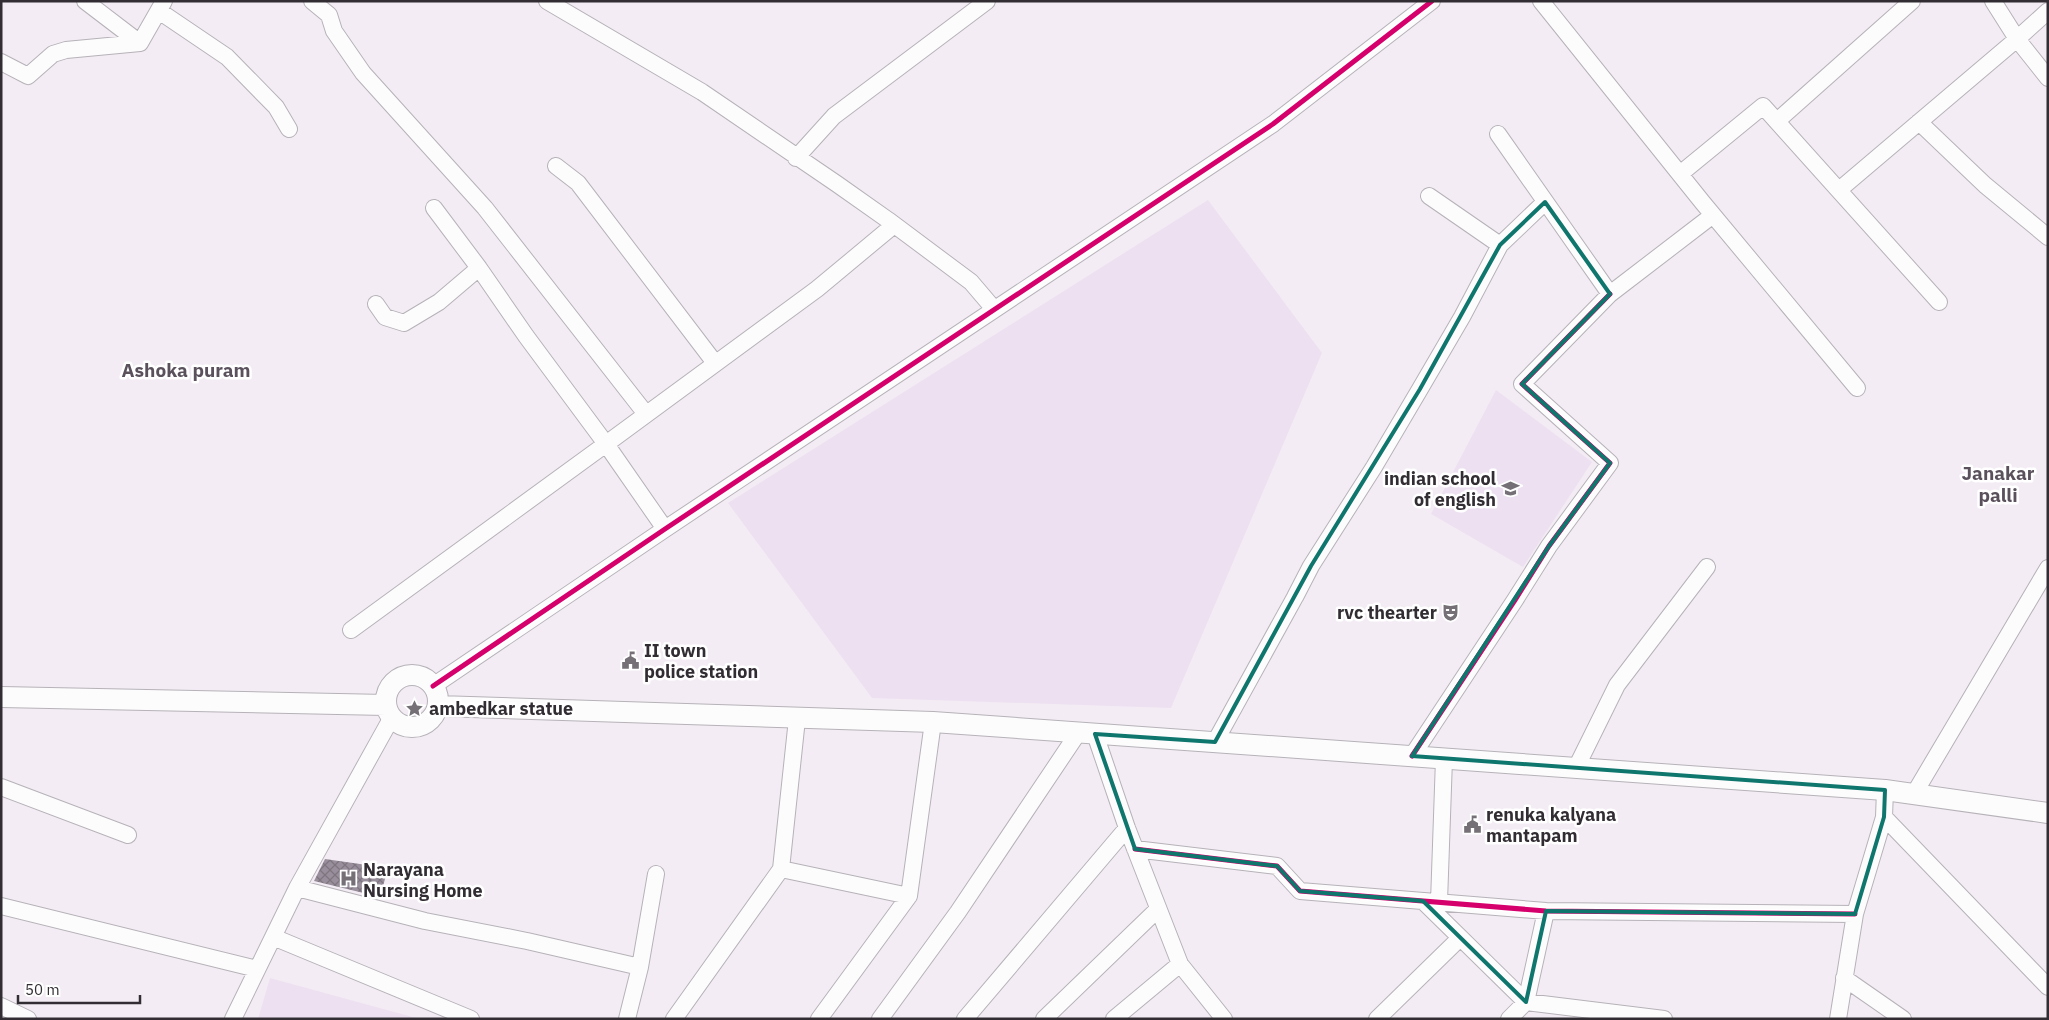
<svg xmlns="http://www.w3.org/2000/svg" width="2049" height="1020" viewBox="0 0 2049 1020" font-family="'IBM Plex Sans',sans-serif">
<defs>
<pattern id="building-cross-hatch" width="8" height="8" patternUnits="userSpaceOnUse" patternTransform="scale(1.25)"><rect width="8" height="8" fill="#998f9c"/><path d="M0 0l8 8M0 8l8-8" fill="none" stroke="#7d7580"/></pattern>
</defs>
<rect width="100%" height="100%" fill="#f3ecf4"/>
<path fill="#ede1f1" d="M1208 200 1322 353 1171 708 872 698 728 503Z
M1496 390 1592 462 1523 567 1431 514Z
M270 978 420 1019H258Z"/>
<path fill="url(#building-cross-hatch)" d="M325 859 388 868 380 897 314 881Z"/>
<g fill="none" stroke-linecap="round" stroke-linejoin="round">
<defs>
<path id="minor" d="M85 1 140 43
M312 1 329 15 334 31 363 73 485 208 646 414
M547 1 702 92 837 184 888 220 971 282 994 309
M1541 1 1703 203 1857 388
M1993 1 2017 39 2048 11
M159 11 227 57 276 107 289 129
M1 62 28 76 53 54 66 50 140 43 164 1
M1777 121 1912 1
M1919 122 1985 185 2048 237
M1498 134 1610 294 1713 215
M796 158 834 116 987 1
M556 166 578 183 715 363
M1680 174 1763 106 1939 302
M1839 190 2017 39 2048 78
M1429 196 1500 245 1545 202
M434 208 479 268
M665 529 606 444 817 289 894 225
M351 630 606 444 526 336 479 268 439 302 404 323 385 317 376 304
M433 686 665 529 1273 124 1432 1
M1095 734 1127 828 1180 964
M1215 742 1295 597 1311 566 1374 467 1420 389 1462 317 1500 245
M1412 756 1515 600 1549 546 1610 463 1522 384 1610 294
M1576 768 1617 685 1707 567
M1 787 128 835
M1914 794 2048 568
M1884 817 2048 987
M1135 849 1277 866 1300 891 1546 911 1855 914
M781 869 797 719
M297 888 425 921 527 941 640 967 627 1019
M1423 901 1526 1002 1664 1019
M1439 902 1444 759
M1 906 257 969
M273 937 471 1019
M640 967 656 874
M1844 978 1903 1019
M1 1006 28 1019
M233 1019 297 888 392 717
M674 1019 781 869 909 896 933 722
M819 1019 909 896
M880 1019 958 912 1078 733
M965 1019 1127 828
M1044 1019 1158 909
M1114 1019 1180 964 1224 1019
M1377 1019 1460 938
M1509 1019 1526 1002 1546 911
M1838 1019 1855 914 1884 817 1885 790"/>
<path id="major" d="M386 701a26 26 0 1 1 52 0a26 26 0 1 1-52 0Z
M1 697 386 705
M438 706 933 722 1885 790 2048 813"/>
</defs>
<use href="#minor" stroke="#b6b2b8" stroke-width="18"/>
<use href="#major" stroke="#b6b2b8" stroke-width="22"/>
<use href="#minor" stroke="#fdfcfd" stroke-width="16"/>
<use href="#major" stroke="#fdfcfd" stroke-width="20"/>
<defs>
<path id="cycleway" d="M433 686 665 529 1273 124 1432 1
M1412 756 1515 600 1549 546 1610 463 1522 384 1610 294
M1135 849 1277 866 1300 891 1546 911 1855 914"/>
</defs>
<use href="#cycleway" stroke="#fff" stroke-width="8"/>
<use href="#cycleway" stroke="#d6006c" stroke-width="5"/>
</g>
<path fill="none" stroke="#0f766e" stroke-width="4" stroke-linejoin="round" d="M1545 202 1610 294 1522 384 1610 463 1549 546 1412 756 1885 790 1884 817 1855 914 1546 911 1526 1002 1423 901 1300 891 1277 866 1135 849 1095 734 1215 742 1311 566 1420 389 1500 245Z"/>
<defs>
<symbol id="school-bare" viewBox="-9 -9 18 18"><path d="M0-5L7-2L0 1L-7-2ZM-4 1L0 2.5L4 1V4Q0 6-4 4Z" fill="#757076" stroke="#fff" stroke-width="2.5" paint-order="stroke"/></symbol>
<symbol id="theatre-bare" viewBox="-9 -9 18 18"><path d="M-5-5.5Q0-4 5-5.5V0Q5 5 0 6Q-5 5-5 0ZM-3.3-2.5H-1v1.5H-3.3ZM1-2.5H3.3v1.5H1ZM-2.8 1Q0 5.5 2.8 1Z" fill="#757076" stroke="#fff" stroke-width="2.5" paint-order="stroke"/></symbol>
<symbol id="civic-bare" viewBox="-9 -9 18 18"><path d="M-.6-6.5H3V-4.5H.6V-3L4-1V1h2V6H-6V1h2V-1L-.6-3ZM-1.2 2.5V6h2.4V2.5Z" fill="#757076" stroke="#fff" stroke-width="2.5" paint-order="stroke"/></symbol>
<symbol id="sight-bare" viewBox="-9 -9 18 18"><path d="M0-6L1.8-2.2L6-1.7L2.9 1.2L3.7 5.4L0 3.3L-3.7 5.4L-2.9 1.2L-6-1.7L-1.8-2.2Z" fill="#757076" stroke="#fff" stroke-width="2.5" paint-order="stroke"/></symbol>
<symbol id="hospital-bare" viewBox="-9 -9 18 18"><path d="M-5-5h3v3.5h4V-5h3V5h-3V1.5h-4V5h-3Z" fill="#757076" stroke="#fff" stroke-width="2.5" paint-order="stroke"/></symbol>
</defs>
<g fill-rule="evenodd">
<use href="#school-bare" x="1498" y="476" width="25" height="25"/>
<use href="#theatre-bare" x="1438" y="600" width="25" height="25"/>
<use href="#civic-bare" x="618" y="648" width="25" height="25"/>
<use href="#sight-bare" x="402" y="696" width="25" height="25"/>
<use href="#civic-bare" x="1460" y="812" width="25" height="25"/>
<use href="#hospital-bare" x="336" y="866" width="25" height="25"/>
</g>
<g text-anchor="middle" dominant-baseline="central" stroke-width="5" stroke-linejoin="round" paint-order="stroke">
<g font-size="18" font-weight="bold" fill="#312d32" stroke="#fff" text-anchor="start">
<text x="1496" y="478" text-anchor="end">indian school<tspan x="1496" dy="21">of english</tspan></text>
<text x="1437" y="612" text-anchor="end">rvc thearter</text>
<text x="644" y="650">II town<tspan x="644" dy="21">police station</tspan></text>
<text x="429" y="708">ambedkar statue</text>
<text x="1486" y="814">renuka kalyana<tspan x="1486" dy="21">mantapam</tspan></text>
<text x="363" y="869">Narayana<tspan x="363" dy="21">Nursing Home</tspan></text>
</g>
<g font-size="19" font-weight="bold" fill="#5a515d" stroke="#fff">
<text x="186" y="370">Ashoka puram</text>
<text x="1998" y="473">Janakar<tspan x="1998" dy="22">palli</tspan></text>
</g>
</g>
<rect width="2049" height="1020" fill="none" stroke="#312d32" stroke-width="5"/>
<path d="M18 995v8h122v-8" fill="none" stroke="#312d32" stroke-width="2.5"/>
<text x="25" y="995" font-size="15" fill="#312d32" stroke="#ffffff" stroke-width="4" paint-order="stroke">50 m</text>
</svg>
